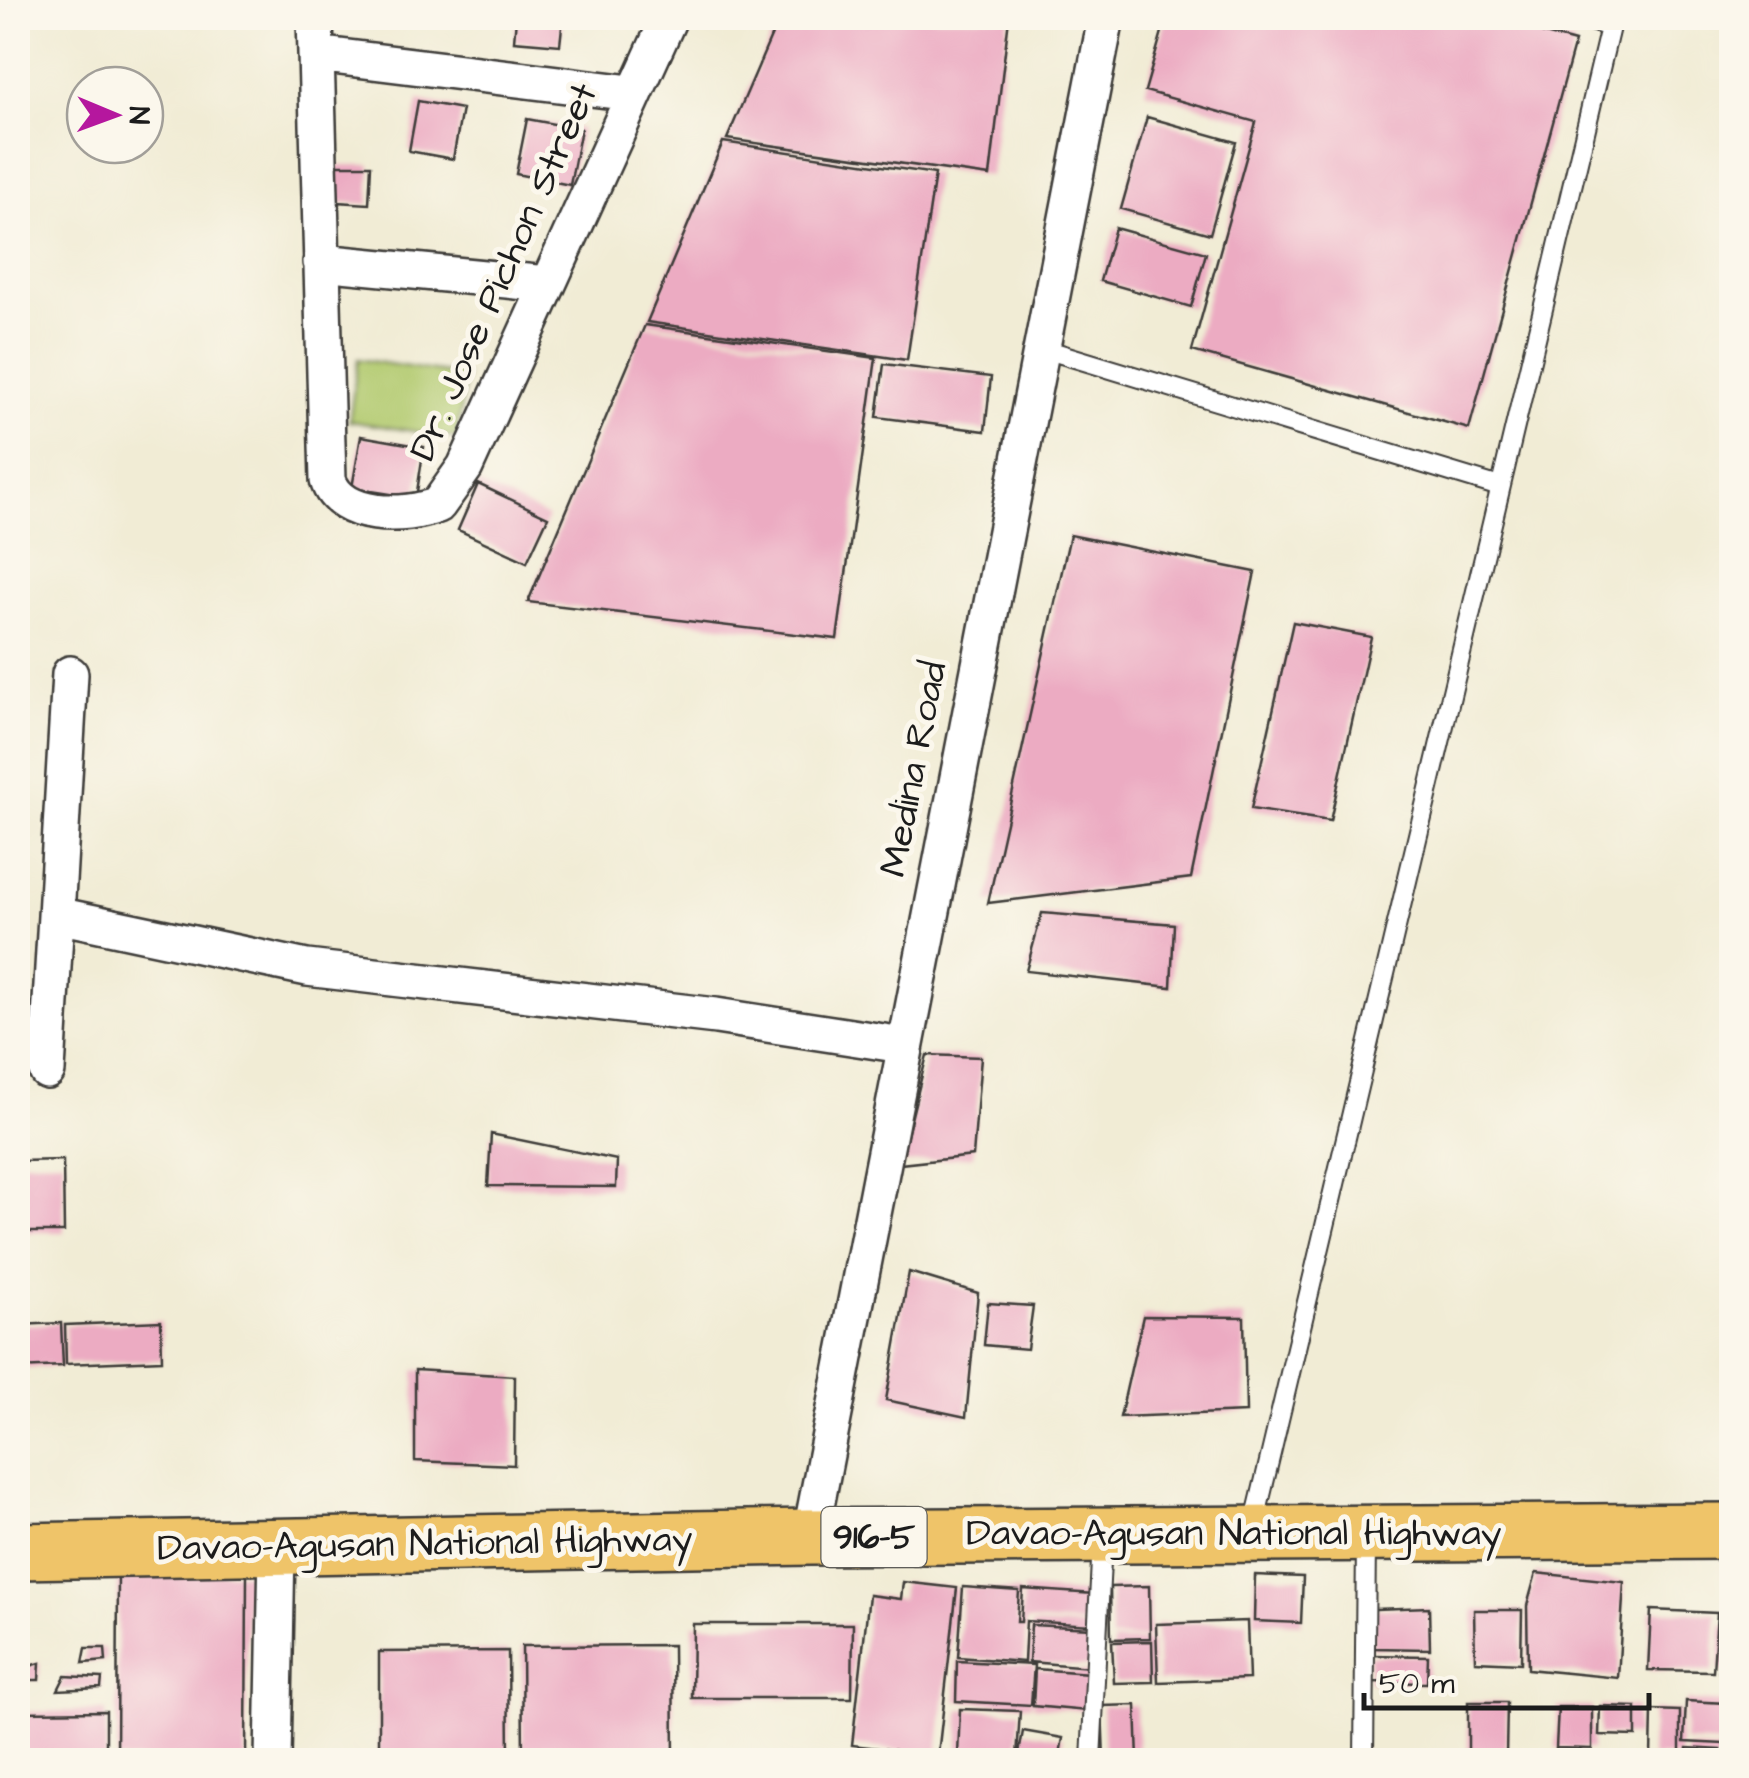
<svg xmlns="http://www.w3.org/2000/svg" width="1749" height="1778" viewBox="0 0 1749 1778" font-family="'Architects Daughter',sans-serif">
<rect width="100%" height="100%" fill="#fbf7ec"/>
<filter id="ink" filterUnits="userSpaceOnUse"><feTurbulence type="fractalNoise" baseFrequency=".01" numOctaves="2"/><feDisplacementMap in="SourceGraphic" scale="20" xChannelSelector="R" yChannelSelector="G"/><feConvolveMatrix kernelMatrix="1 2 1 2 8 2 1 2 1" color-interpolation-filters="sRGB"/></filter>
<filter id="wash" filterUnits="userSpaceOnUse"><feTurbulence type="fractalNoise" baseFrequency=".0048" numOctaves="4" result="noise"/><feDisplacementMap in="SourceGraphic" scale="40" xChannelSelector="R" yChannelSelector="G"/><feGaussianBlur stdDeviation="2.25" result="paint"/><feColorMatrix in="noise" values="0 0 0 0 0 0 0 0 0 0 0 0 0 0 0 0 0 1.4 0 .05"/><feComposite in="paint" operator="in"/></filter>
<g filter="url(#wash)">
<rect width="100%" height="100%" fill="#f1ecd5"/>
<path fill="#b2ca70" stroke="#677346" stroke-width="2.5" d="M358 359 466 376 456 438 349 421Z"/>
<g id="blocks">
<path fill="#ecabc2" d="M516 18H563L560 45 514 41Z
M779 18H1009L990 176 727 139Z
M1166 18H1486L1575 42 1469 429 1192 351 1256 122 1145 91Z
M418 101 462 109 453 159 409 151Z
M1147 117 1236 142 1210 234 1121 209Z
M527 119 581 129 570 185 516 174Z
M723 142 935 174 907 360 647 322Z
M337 165H371L369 204 337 202Z
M1115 228 1206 253 1191 307 1100 281Z
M645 325 876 358 837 639 528 602Z
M884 364 991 377 985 431 877 417Z
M361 436 424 447 416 498 352 488Z
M478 484 548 517 527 562 458 530Z
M1070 535 1255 572 1191 878 988 903Z
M1293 622 1371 637 1330 821 1251 809Z
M1042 913 1174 924 1171 987 1026 971Z
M927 1055 981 1057 973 1156 900 1164Z
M491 1134 617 1160 616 1187 488 1186Z
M63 1160 64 1232H18V1161Z
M909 1272 978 1293 966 1417 886 1400Z
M988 1303 1033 1306 1027 1349 984 1345Z
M1143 1316 1244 1317 1246 1412 1120 1417Z
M161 1321 162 1360 66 1364 65 1325Z
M61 1323 63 1366 18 1368V1325Z
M415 1370 515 1376 514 1465 415 1461Z
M118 1572 247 1573 246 1760H117Z
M1536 1573 1624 1582 1618 1678 1528 1669 1527 1606Z
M1255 1575 1303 1577 1301 1623 1254 1621Z
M903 1582 957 1588 938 1755 852 1745 869 1595 901 1599Z
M1149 1586 1150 1638 1111 1639 1110 1587Z
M963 1587 1019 1591 1017 1622H1021L1023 1589 1094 1594 1092 1625 1026 1621 1024 1662 958 1657Z
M1429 1607 1430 1649 1372 1648 1375 1609Z
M1474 1610H1522L1521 1663 1475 1661Z
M1651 1610 1717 1613 1713 1671 1648 1670Z
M1247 1621 1249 1679 1158 1682 1156 1624Z
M693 1624H853L852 1698H692Z
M1031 1625 1092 1628 1090 1667 1029 1662Z
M1722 1625 1732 1626V1670L1719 1671Z
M1152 1641 1153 1682 1114 1683 1112 1642Z
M673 1645 674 1760H523L522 1646Z
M86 1648H105L106 1661 83 1663Z
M508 1651 509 1760H379V1652Z
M1370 1655 1428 1656 1427 1683 1369 1682Z
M957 1661 1034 1665 1031 1705 956 1701Z
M40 1663 39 1680H24L27 1667Z
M1035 1669 1089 1673 1087 1711 1033 1706Z
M65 1676 102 1678 101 1688 58 1690Z
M1686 1701 1726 1703 1724 1744 1684 1742Z
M1468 1702H1507L1506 1756H1468Z
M1136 1705 1138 1760H1104L1102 1706Z
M1600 1706 1636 1707V1736L1599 1735Z
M1558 1707H1592V1749L1556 1748Z
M960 1709 1020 1711 1017 1757 958 1755Z
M1652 1710 1680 1711V1757H1651Z
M106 1711V1760H18V1712Z
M1023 1731 1063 1738 1059 1760H1018Z
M1687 1748 1721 1750 1720 1760H1686Z"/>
</g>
</g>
<g filter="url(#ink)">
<use href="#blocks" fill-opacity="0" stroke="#3c3b38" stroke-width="2.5"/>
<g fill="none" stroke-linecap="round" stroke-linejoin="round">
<defs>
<path id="service" d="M1038 347 1500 487
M1253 1529 1610 27 1581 18
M1091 1760 1102 1541
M1364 1760 1366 1539"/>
<path id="minor" d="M315 18 328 480C340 519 405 518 438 505L465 467 669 18
M316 54 631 93
M321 262 547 284
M57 915 307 968 716 1016 903 1045
M47 1071 70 674
M810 1537 1106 18
M273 1760 277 1547"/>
<path id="primary" d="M18 1551 810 1537 1732 1531"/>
</defs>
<use href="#service" stroke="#3c3b38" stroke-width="22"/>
<use href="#minor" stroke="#3c3b38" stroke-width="40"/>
<use href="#primary" stroke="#3c3b38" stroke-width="60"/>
<use href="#service" stroke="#fff" stroke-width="18"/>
<use href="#minor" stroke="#fff" stroke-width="35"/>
<use href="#primary" stroke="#efc469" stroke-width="55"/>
</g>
</g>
<g text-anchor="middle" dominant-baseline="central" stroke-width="10" stroke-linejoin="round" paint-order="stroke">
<rect fill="#fbf7ec" stroke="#5f5e5a" stroke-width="2.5" x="821.5" y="1507" width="105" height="60" rx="8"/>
<g font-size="35" font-weight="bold" fill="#1c1c1c">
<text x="874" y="1537">916-5</text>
</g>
<g font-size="38" fill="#1c1c1c" stroke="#fbf7ec">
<text transform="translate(504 272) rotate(-66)">Dr. Jose Pichon Street</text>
<text transform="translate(914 769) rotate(-79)">Medina Road</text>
<text x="1234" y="1534">Davao-Agusan National Highway</text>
<text transform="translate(425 1544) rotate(-1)">Davao-Agusan National Highway</text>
</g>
</g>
<rect width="1749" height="1778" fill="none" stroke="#fbf7ec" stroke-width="60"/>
<g transform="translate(115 115) rotate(91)"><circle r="48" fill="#fbf7ec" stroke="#a29f99" stroke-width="2.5"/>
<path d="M0-8L18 38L0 25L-18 38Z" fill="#b5179e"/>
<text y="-15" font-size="28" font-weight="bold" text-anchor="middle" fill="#1c1c1c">N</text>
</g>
<path d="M1364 1693v15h285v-15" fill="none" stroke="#1c1c1c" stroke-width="5"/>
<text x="1379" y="1693" font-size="30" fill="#1c1c1c" stroke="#fbf7ec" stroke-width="8" paint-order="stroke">50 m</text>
</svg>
